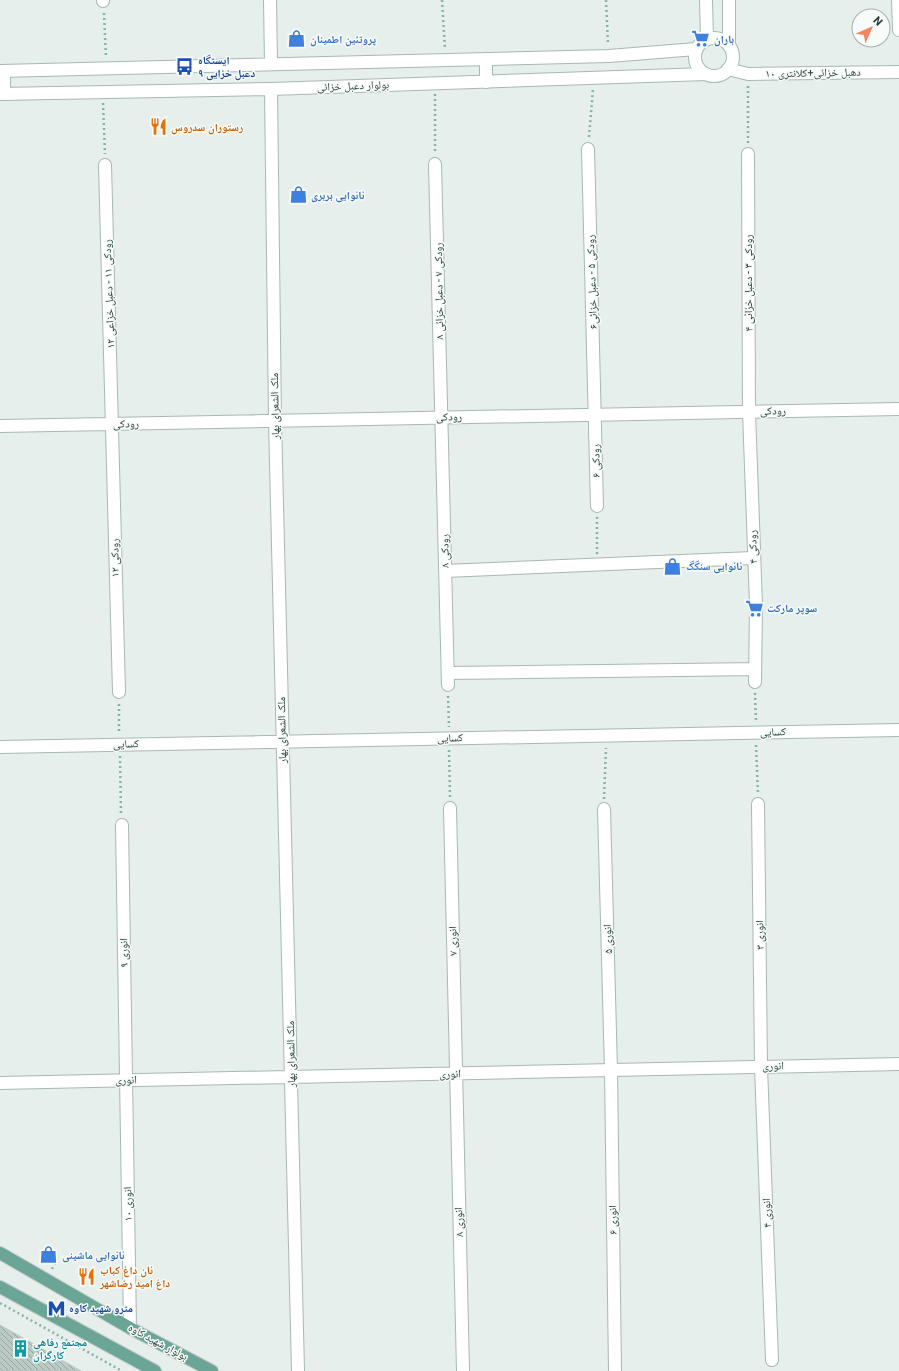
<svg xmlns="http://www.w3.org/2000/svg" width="899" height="1371" viewBox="0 0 899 1371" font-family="Roboto,'Noto Naskh Arabic',sans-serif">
<defs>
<pattern id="building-back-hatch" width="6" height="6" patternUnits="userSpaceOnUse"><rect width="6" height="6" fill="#bbcac4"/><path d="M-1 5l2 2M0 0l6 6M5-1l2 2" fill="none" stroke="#98a6a0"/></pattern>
</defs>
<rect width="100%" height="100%" fill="#e6efeb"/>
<path fill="url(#building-back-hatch)" stroke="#b8c9c2" d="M0 1325 81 1371H0Z"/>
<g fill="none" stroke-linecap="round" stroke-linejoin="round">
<defs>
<path id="street" d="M103 0V1
M270 0 271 64
M898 0 899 30
M728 69 748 74 899 72
M0 71 609 56 696 49
M271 89 275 421 298 1371
M0 94 271 89 706 74
M588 149 597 506
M748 154 749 412 756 605 755 682
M435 164 448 685
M105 165 119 692
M0 426 899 409
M445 571 753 558
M448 673 755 669
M0 747 899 730
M758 804 761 1067 772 1360
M450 808 463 1371
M604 809 611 1070 615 1371
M122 825 130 1328
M0 1083 899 1064"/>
<path id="secondary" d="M706 0 707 39
M729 0V46
M695 57a19 19 0 1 1 38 0a19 19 0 1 1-38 0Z
M486 59V82
M4 71V94"/>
<path id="primary" d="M0 1253 130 1328 212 1371
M0 1287 155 1371"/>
</defs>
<use href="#street" stroke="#a8b8b2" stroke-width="14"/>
<use href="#secondary" stroke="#a4bbb3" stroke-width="14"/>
<use href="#primary" stroke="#c2cac8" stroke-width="14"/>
<path stroke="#86b3a5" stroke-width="2.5" stroke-dasharray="2 3" stroke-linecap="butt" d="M442 0 445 49
M606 0 608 44
M104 13 106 58
M435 94V153
M103 103 105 154
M589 137 593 89
M748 143V86
M597 554V517
M755 693 756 722
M448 696 449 727
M119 704V733
M756 745 758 794
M449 750 450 797
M120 756 121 815
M604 799 606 748
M52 1269 56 1262
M0 1303 122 1371"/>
<use href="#street" stroke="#fff" stroke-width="12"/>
<use href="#secondary" stroke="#fff" stroke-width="12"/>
<use href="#primary" stroke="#6aa596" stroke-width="12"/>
</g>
<defs>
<symbol id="shop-bare" viewBox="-9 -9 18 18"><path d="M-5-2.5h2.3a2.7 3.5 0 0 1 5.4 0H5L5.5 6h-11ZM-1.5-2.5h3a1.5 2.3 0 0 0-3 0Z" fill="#3f7fe0" stroke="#f7fbf9" stroke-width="2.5" paint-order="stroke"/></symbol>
<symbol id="supermarket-bare" viewBox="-9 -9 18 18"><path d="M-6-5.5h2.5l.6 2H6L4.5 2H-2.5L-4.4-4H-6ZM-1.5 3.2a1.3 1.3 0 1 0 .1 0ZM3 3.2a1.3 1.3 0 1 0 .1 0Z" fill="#3f7fe0" stroke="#f7fbf9" stroke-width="2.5" paint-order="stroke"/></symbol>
<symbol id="bus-bare" viewBox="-9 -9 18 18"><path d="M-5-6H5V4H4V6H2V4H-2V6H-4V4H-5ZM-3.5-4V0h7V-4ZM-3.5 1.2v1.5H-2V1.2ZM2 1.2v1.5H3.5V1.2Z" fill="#1a4fb4" stroke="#f7fbf9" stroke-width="2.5" paint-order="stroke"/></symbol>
<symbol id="restaurant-bare" viewBox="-9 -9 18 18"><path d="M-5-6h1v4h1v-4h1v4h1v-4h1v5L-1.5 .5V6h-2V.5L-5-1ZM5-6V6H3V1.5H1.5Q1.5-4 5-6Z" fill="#e8710a" stroke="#f7fbf9" stroke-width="2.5" paint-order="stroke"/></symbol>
<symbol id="metro-bare" viewBox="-9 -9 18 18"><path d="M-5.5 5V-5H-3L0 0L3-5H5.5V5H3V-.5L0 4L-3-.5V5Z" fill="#1a4fb4" stroke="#f7fbf9" stroke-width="2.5" paint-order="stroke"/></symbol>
<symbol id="building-bare" viewBox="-9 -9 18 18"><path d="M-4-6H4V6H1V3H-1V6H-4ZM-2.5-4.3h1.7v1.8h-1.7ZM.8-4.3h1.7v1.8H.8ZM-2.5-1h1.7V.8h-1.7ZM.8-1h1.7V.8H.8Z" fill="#0f9aa8" stroke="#f7fbf9" stroke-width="2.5" paint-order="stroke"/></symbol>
</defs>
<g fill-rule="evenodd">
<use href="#shop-bare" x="284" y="26" width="25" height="25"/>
<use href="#supermarket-bare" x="688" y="26" width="25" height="25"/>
<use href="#bus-bare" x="172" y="54" width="25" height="25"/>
<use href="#restaurant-bare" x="146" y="114" width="25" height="25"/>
<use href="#shop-bare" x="286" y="182" width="25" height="25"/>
<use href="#shop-bare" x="660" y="554" width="25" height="25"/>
<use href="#supermarket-bare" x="742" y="596" width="25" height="25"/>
<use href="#shop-bare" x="36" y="1242" width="25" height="25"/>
<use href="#restaurant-bare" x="74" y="1264" width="25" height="25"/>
<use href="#metro-bare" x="44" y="1296" width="25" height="25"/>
<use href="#building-bare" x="8" y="1336" width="25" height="25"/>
</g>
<g text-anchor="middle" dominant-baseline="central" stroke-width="3" stroke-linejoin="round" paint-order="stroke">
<g font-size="11" font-weight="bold" fill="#366cbe" stroke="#f7fbf9" text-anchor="start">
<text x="310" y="39">پروتئین اطمینان</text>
<text x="714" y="39">باران</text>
<text x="311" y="195">نانوایی بربری</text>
<text x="686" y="566">نانوایی سنگگ</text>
<text x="767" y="608">سوپر مارکت</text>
<text x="62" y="1255">نانوایی ماشینی</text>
</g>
<g font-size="11" font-weight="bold" fill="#164399" stroke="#f7fbf9" text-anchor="start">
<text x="198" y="60">ایستگاه<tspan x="198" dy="13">دعبل خزایی ۹</tspan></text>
<text x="69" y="1308">مترو شهید کاوه</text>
</g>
<g font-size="11" fill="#24423a" stroke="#f7fbf9">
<text transform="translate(813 73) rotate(-1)">دهبل خزائی+کلانتری ۱۰</text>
<text transform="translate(353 86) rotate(-2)">بولوار دعبل خزائی</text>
<text transform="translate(592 282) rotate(-92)">رودکی ۵ - دعبل خزائی۶</text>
<text transform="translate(748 283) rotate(-90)">رودکی ۳ - دعبل خزائی ۴</text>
<text transform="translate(439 291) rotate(-91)">رودکی ۷ - دعبل خزائی ۸</text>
<text transform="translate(109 294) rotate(-92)">رودکی ۱۱ - دعبل خزاعی ۱۲</text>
<text transform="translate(275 406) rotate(-91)">ملک الشعرای بهار</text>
<text transform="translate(773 411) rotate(-1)">رودکی</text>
<text transform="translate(449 417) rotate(-1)">رودکی</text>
<text transform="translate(126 424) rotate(-1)">رودکی</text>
<text transform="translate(596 461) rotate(-91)">رودکی ۶</text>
<text transform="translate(753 547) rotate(-92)">رودکی ۴</text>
<text transform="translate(445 551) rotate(-91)">رودکی ۸</text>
<text transform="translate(115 558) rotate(-91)">رودکی ۱۲</text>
<text transform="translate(282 730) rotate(-91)">ملک الشعرای بهار</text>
<text transform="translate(773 732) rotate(-1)">کسایی</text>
<text transform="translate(450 738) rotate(-1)">کسایی</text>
<text transform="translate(126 744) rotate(-1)">کسایی</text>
<text transform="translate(760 935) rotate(-91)">انوری ۳</text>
<text transform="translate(608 939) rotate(-92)">انوری ۵</text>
<text transform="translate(453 941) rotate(-91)">انوری ۷</text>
<text transform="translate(124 953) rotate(-91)">انوری ۹</text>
<text transform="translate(291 1054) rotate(-91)">ملک الشعرای بهار</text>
<text transform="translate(773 1066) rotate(-1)">انوری</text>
<text transform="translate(450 1074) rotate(-1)">انوری</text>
<text transform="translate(126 1080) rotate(-1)">انوری</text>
<text transform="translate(128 1204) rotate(-91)">انوری ۱۰</text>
<text transform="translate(767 1213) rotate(-92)">انوری ۴</text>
<text transform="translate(613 1220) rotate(-91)">انوری ۶</text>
<text transform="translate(459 1222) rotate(-92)">انوری ۸</text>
<text transform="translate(158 1342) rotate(28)">بولوار شهید کاوه</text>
</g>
<g font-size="11" font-weight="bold" fill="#c56008" stroke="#f7fbf9" text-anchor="start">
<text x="171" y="127">رستوران سدروس</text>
<text x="100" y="1270">نان داغ کباب<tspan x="100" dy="13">داغ امید رضاشهر</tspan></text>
</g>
<g font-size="11" font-weight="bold" fill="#0d838f" stroke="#f7fbf9" text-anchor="start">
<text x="33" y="1342">مجتمع رفاهی<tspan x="33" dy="13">کارگران</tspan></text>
</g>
</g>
<g transform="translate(871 28) rotate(45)"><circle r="19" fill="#f7fbf9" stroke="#a3b1ad"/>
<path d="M0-3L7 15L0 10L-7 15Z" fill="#f4845f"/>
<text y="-6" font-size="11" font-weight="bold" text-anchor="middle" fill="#24423a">N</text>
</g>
</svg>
